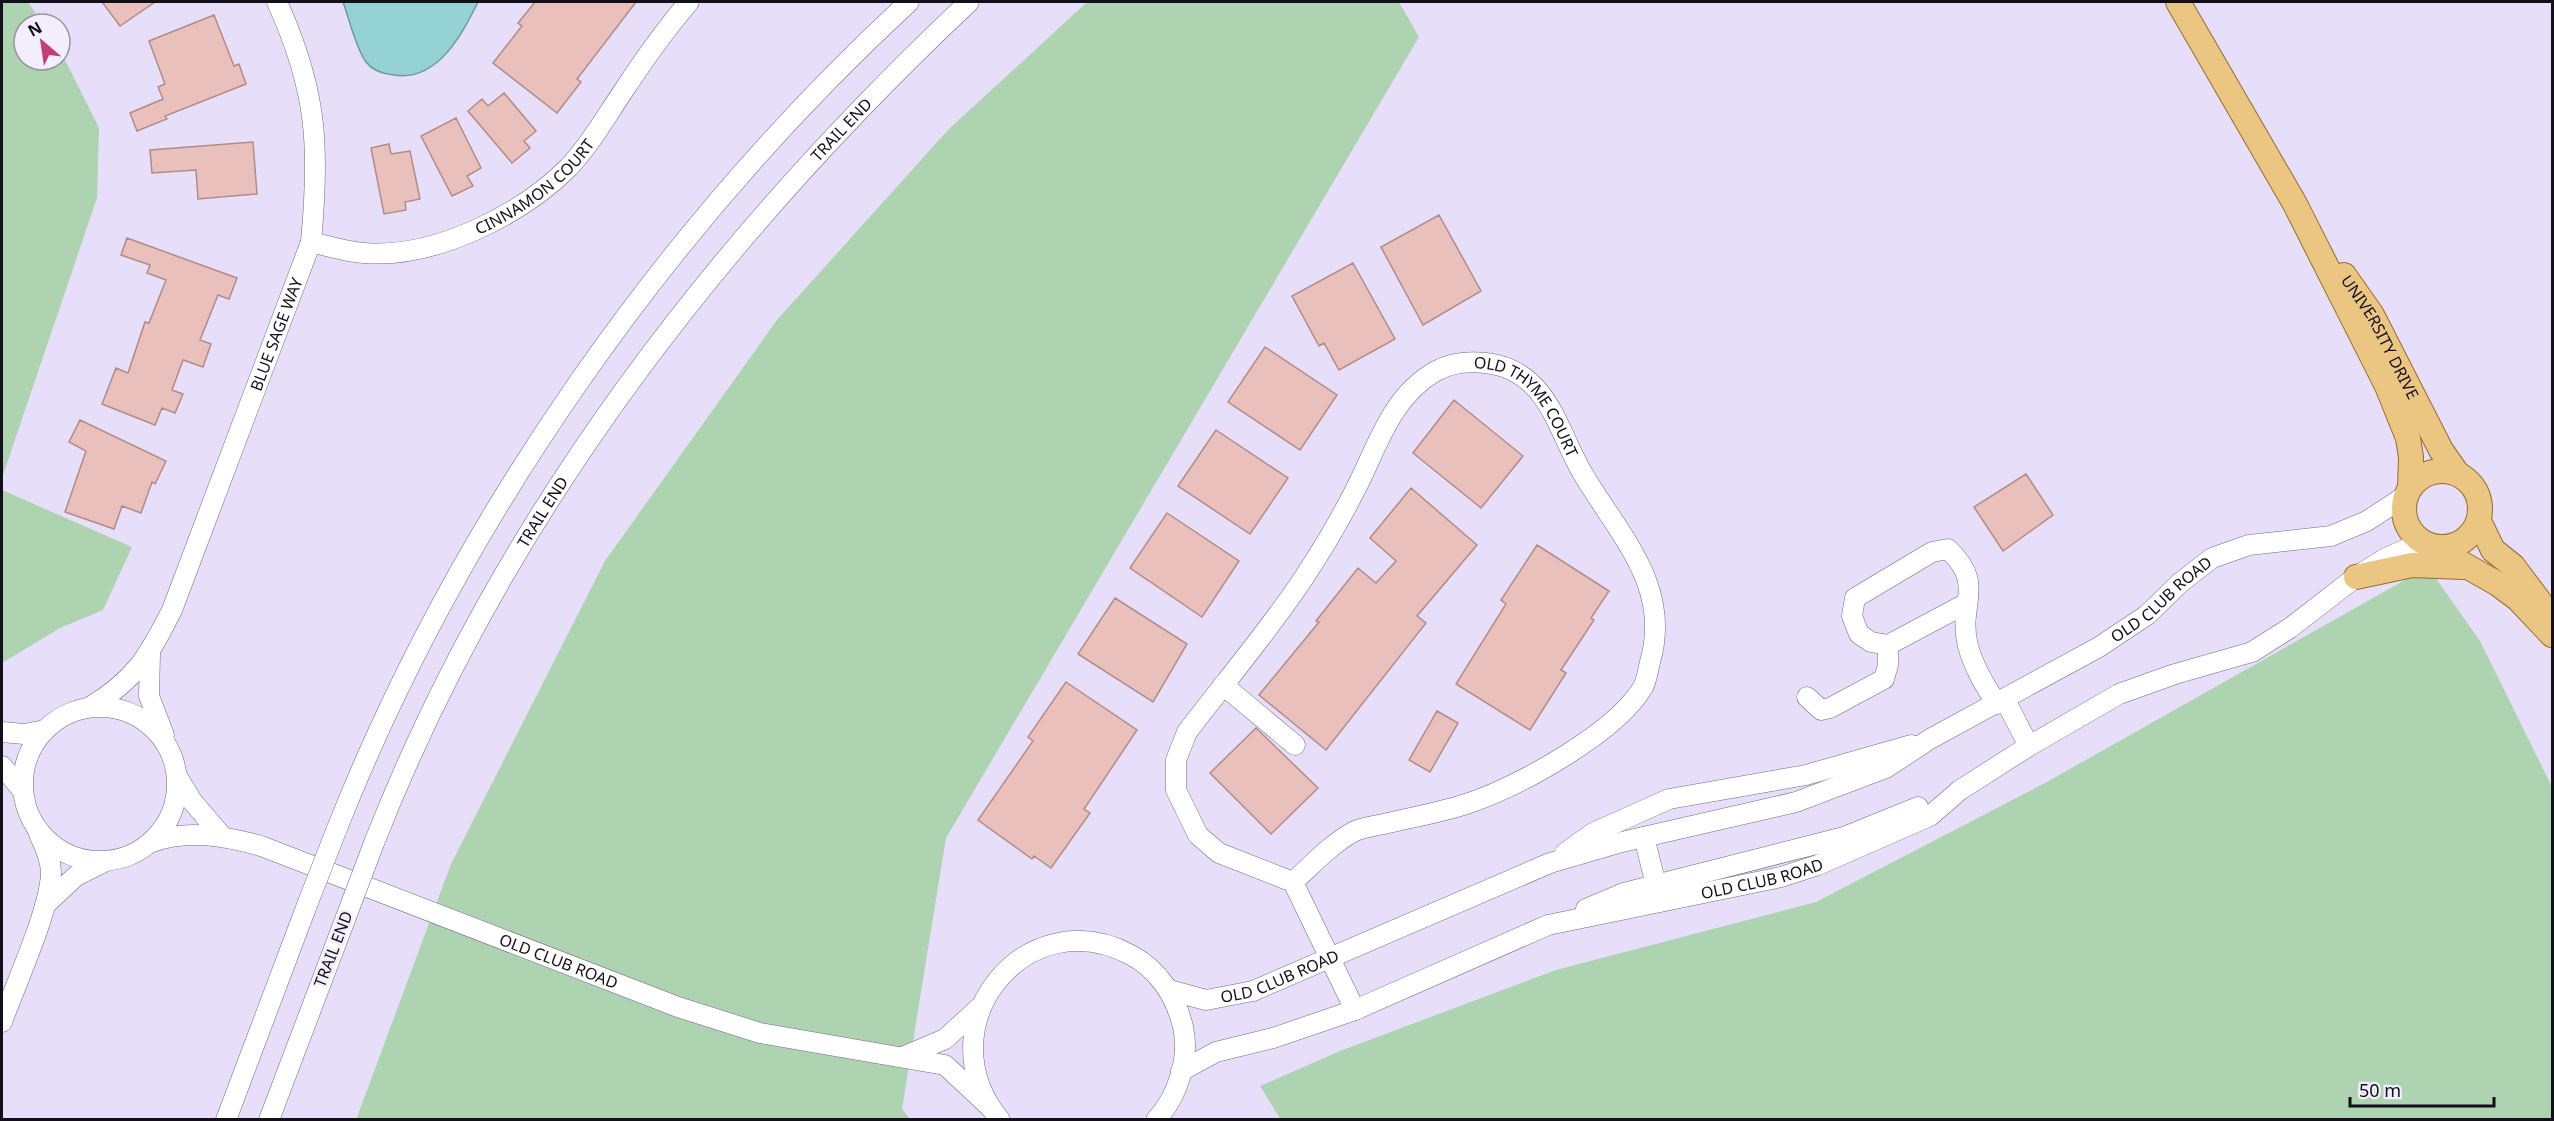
<svg xmlns="http://www.w3.org/2000/svg" width="2554" height="1121" viewBox="0 0 2554 1121" font-family="'Noto Sans',sans-serif">
<rect width="100%" height="100%" fill="#e7defa"/>
<path fill="#aed3b1" d="M2 2H28L43 24H24V60H60V50L99 128 97 198 2 478Z
M1087 2H1399L1419 37 946 838 902 1109 910 1119 356 1120 451 864 605 561 777 320 948 130Z
M2 490 132 547 103 610 60 628 2 663Z
M2428 567 2480 641 2552 787V1119L1281 1120 1260 1086 1340 1051 1556 970 1816 902 2045 783Z"/>
<path fill="#95d2d5" stroke="#6e989d" stroke-width="1.5" d="M343 2H478C462 34 438 82 394 75 383 74 373 71 366 62 356 49 349 18 343 2Z"/>
<path fill="#e9c0bb" stroke="#b28b87" stroke-width="1.5" d="M102 2H155L120 26Z
M535 2H636L577 79 581 82 557 113 493 63 522 26 518 23Z
M214 15 234 66 239 64 246 84 165 116 167 119 137 131 130 113 163 99 158 87 165 84 149 41Z
M504 93 536 131 524 141 530 148 512 163 468 111 482 99 488 106Z
M456 118 481 168 467 176 473 186 452 196 421 136Z
M253 142 257 194 198 199 196 170 152 173 150 150Z
M389 144 391 154 410 151 420 199 405 202 406 210 384 214 371 148Z
M1439 215 1481 291 1423 325 1381 247Z
M127 238 237 278 229 299 218 295 200 340 211 344 203 367 183 360 172 390 183 394 175 413 162 408 155 425 102 404 116 368 128 373 145 322 149 323 166 280 147 273 150 265 121 255Z
M1353 263 1395 339 1339 370 1324 343 1319 346 1292 296Z
M1265 347 1337 395 1300 450 1228 402Z
M1454 400 1523 456 1481 508 1413 453Z
M80 420 166 461 155 484 152 482 141 513 122 506 114 529 65 512 86 451 69 442Z
M1216 430 1288 478 1250 534 1178 486Z
M2026 474 2053 515 2003 551 1974 507Z
M1411 488 1477 545 1417 616 1426 623 1326 750 1259 695 1319 622 1316 621 1358 568 1376 583 1396 561 1370 538Z
M1167 513 1239 561 1202 617 1130 568Z
M1537 545 1609 591 1591 618 1594 620 1561 670 1566 673 1530 730 1456 684 1506 604 1501 600Z
M1115 598 1187 644 1153 702 1078 654Z
M1066 682 1137 730 1084 809 1090 813 1051 868 1034 856 1032 859 978 820 1033 741 1028 737Z
M1437 711 1458 723 1430 772 1409 760Z
M1256 728 1318 788 1271 834 1210 773Z"/>
<g fill="none" stroke-linecap="round" stroke-linejoin="round">
<defs>
<g id="minor">
<path id="s1" d="M311 242C328 246 347 252 364 253 434 259 521 215 569 167 590 145 605 118 622 93 643 61 664 31 689 2"/>
<path d="M1967 603 1888 645 1871 642 1859 634 1852 616 1855 598 1932 552 1948 549C1987 586 1957 603 1968 646 1974 668 1985 686 1997 704"/>
<path d="M150 654 149 696 164 735"/>
<path d="M1223 685 1295 745"/>
<path d="M1807 697 1821 710 1830 708 1884 679 1888 665V645"/>
<path d="M2005 700 2029 746"/>
<circle cx="100" cy="784" r="77"/>
<path id="s2" d="M90 707C136 679 148 657 172 610L311 242C320 146 317 90 277 2"/>
<path d="M2 732 24 734 45 730"/>
<path d="M2 766 23 791"/>
<path d="M178 778 192 801 221 835"/>
<path d="M336 831C458 522 665 227 909 2"/>
<path d="M1644 837 1656 885"/>
<path id="s3" d="M152 842C188 829 225 836 261 846L678 1007 760 1033 945 1065 990 1107"/>
<path id="s4" d="M374 843C501 519 717 239 969 2"/>
<path d="M1565 853 1593 833 1669 799 1806 775 1911 745"/>
<path id="s5" d="M1293 882 1219 853 1198 835 1176 790V760L1187 732C1225 682 1266 634 1301 582 1319 555 1336 527 1351 498 1376 453 1388 398 1436 371 1452 362 1469 361 1486 363 1548 370 1557 430 1583 474 1619 535 1672 586 1650 662 1648 670 1647 680 1643 687 1617 732 1521 785 1472 802 1444 812 1413 817 1384 824 1374 826 1362 827 1353 832 1330 845 1312 865 1293 882L1355 1010"/>
<path d="M45 905 76 876 104 862"/>
<path d="M1586 909 1624 893 1844 837 1918 807"/>
<path id="s6" d="M1169 990 1206 1000 1253 991 1550 863 1622 842 1796 802 1886 768 1930 739 2099 647 2147 615 2180 583 2212 558 2249 545 2331 536 2367 521 2405 496"/>
<path d="M2 1022C16 983 49 912 51 874 51 859 45 846 39 834"/>
<path d="M905 1056 945 1039 979 1008"/>
<path id="s7" d="M1181 1071 1216 1052 1273 1038 1355 1010 1548 925 1781 877 1818 865 1930 816 1960 790 2029 746 2119 694 2175 674 2252 652 2290 628 2356 577 2384 559 2422 542"/>
<path d="M226 1120 307 905"/>
<path d="M269 1120 346 917"/>
<path d="M1000 1120C923 1027 1025 898 1131 955 1159 970 1176 997 1183 1027 1190 1058 1178 1096 1156 1120"/>
</g>
<g id="major">
<path d="M2178 2 2295 204 2387 386 2408 438 2411 457 2410 487"/>
<path id="s8" d="M2344 275 2372 315 2441 450 2457 473"/>
<circle cx="2442" cy="509" r="38"/>
<path d="M2479 521 2493 550 2513 566 2540 602 2544 614"/>
<path d="M2433 547 2498 584 2518 599 2552 635"/>
<path d="M2356 577 2412 565 2463 567"/>
</g>
</defs>
<use href="#minor" stroke="#736887" stroke-width="21"/>
<use href="#major" stroke="#976d28" stroke-width="26"/>
<use href="#minor" stroke="#fff" stroke-width="20"/>
<use href="#major" stroke="#ebc683" stroke-width="24"/>
<defs>
<path id="minor-bridge" d="M307 905 336 831
M346 917 374 843"/>
</defs>
<use href="#minor-bridge" stroke="#736887" stroke-width="21" stroke-linecap="butt"/>
<use href="#minor-bridge" stroke="#fff" stroke-width="20"/>
</g>
<g text-anchor="middle" dominant-baseline="central" stroke-width="5" stroke-linejoin="round" paint-order="stroke">
<g font-size="16" fill="#130f1a" stroke="#f3eefc">
<text stroke="none"><textPath href="#s4" startOffset="858">TRAIL END</textPath></text>
<text stroke="none"><textPath href="#s1" startOffset="243">CINNAMON COURT</textPath></text>
<text stroke="none"><textPath href="#s2" startOffset="424">BLUE SAGE WAY</textPath></text>
<text stroke="none"><textPath href="#s8" startOffset="72">UNIVERSITY DRIVE</textPath></text>
<text stroke="none"><textPath href="#s5" startOffset="772">OLD THYME COURT</textPath></text>
<text stroke="none"><textPath href="#s4" startOffset="372">TRAIL END</textPath></text>
<text stroke="none"><textPath href="#s6" startOffset="1083">OLD CLUB ROAD</textPath></text>
<text stroke="none"><textPath href="#s7" startOffset="615">OLD CLUB ROAD</textPath></text>
<text transform="translate(333 949) rotate(-69)">TRAIL END</text>
<text stroke="none"><textPath href="#s3" startOffset="430">OLD CLUB ROAD</textPath></text>
<text stroke="none"><textPath href="#s6" startOffset="116">OLD CLUB ROAD</textPath></text>
</g>
</g>
<rect width="2554" height="1121" fill="none" stroke="#130f1a" stroke-width="6"/>
<g transform="translate(42 42) rotate(331)"><circle r="28" fill="#f3eefc" stroke="#9995a2" stroke-width="1.5"/>
<path d="M0-4.5L10 22L0 15L-10 22Z" fill="#c53c77"/>
<text y="-9" font-size="16" font-weight="bold" text-anchor="middle" fill="#130f1a">N</text>
</g>
<path d="M2350 1097v9h144v-9" fill="none" stroke="#130f1a" stroke-width="3"/>
<text x="2359" y="1097" font-size="18" fill="#130f1a" stroke="#f3eefc" stroke-width="4.5" paint-order="stroke">50 m</text>
</svg>
